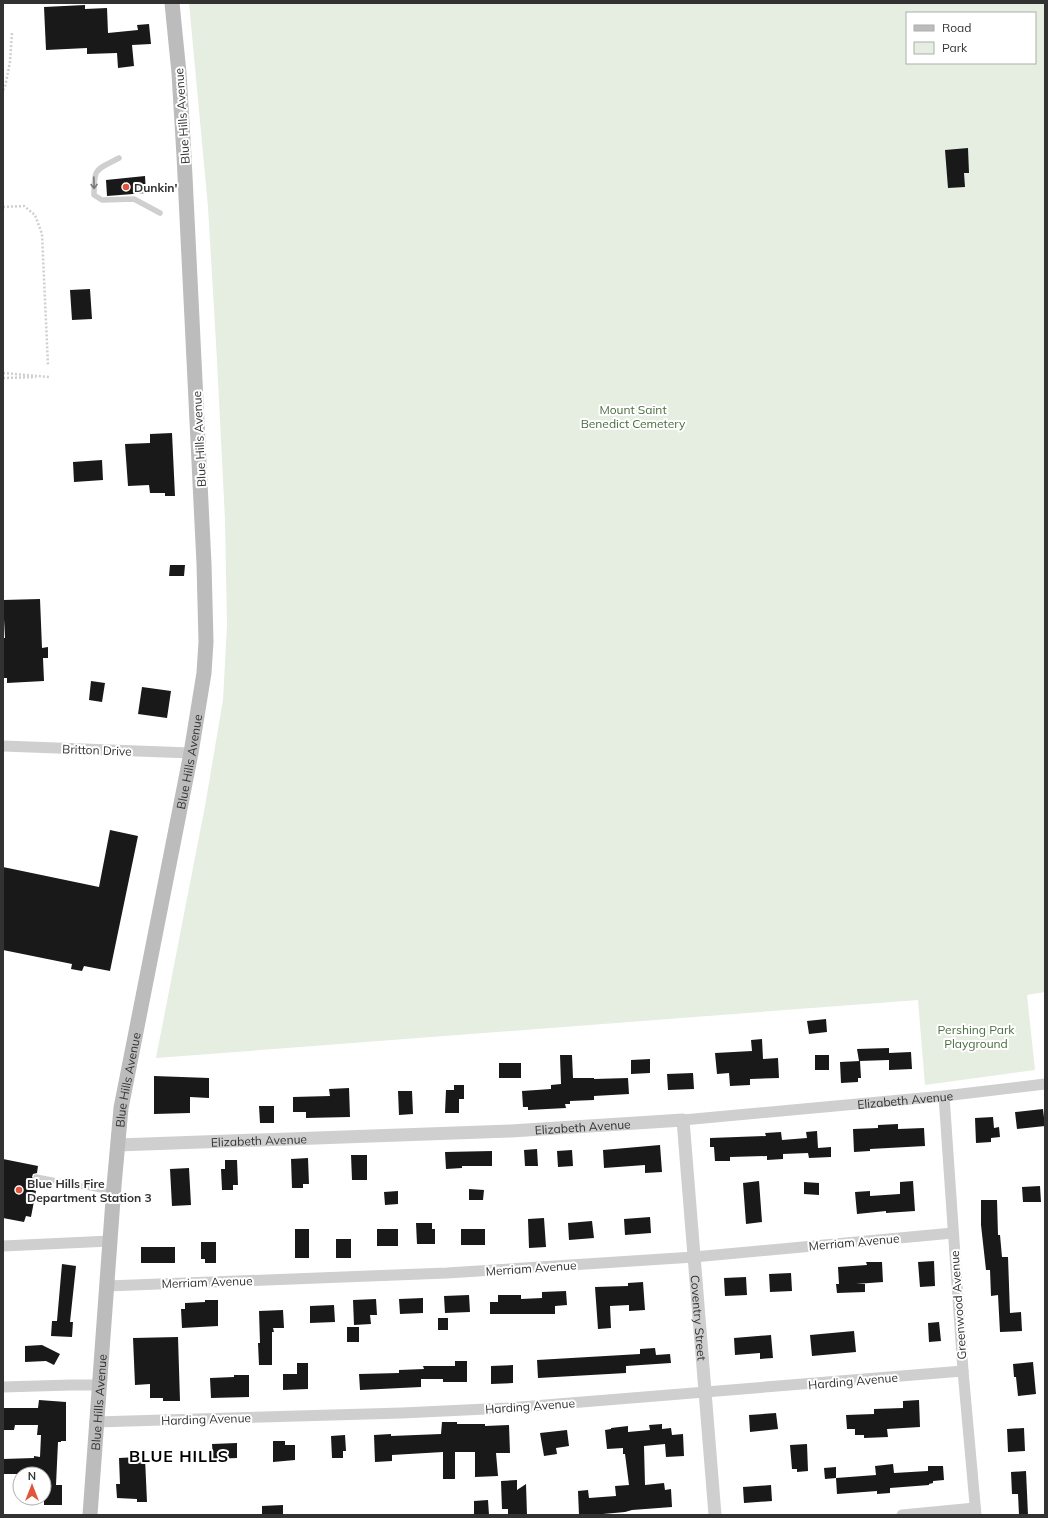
<svg xmlns="http://www.w3.org/2000/svg" width="1048" height="1518" viewBox="0 0 1048 1518" font-family="Mulish,sans-serif">
<rect width="100%" height="100%" fill="#fff"/>
<path fill="#e5eee1" fill-rule="evenodd" d="M189 3H1045V992L1027 995 1035 1070 925 1085 918 1000 156 1058 205 806 223 700 227 626 225 520 217 360 208 207ZM907 13H1035V63H907Z"/>
<path fill="#191919" d="M85 5V9L107 8 108 33 138 30 137 25 149 24 151 44 132 45 134 66 118 68 117 53 87 54V48L46 50 44 7Z
M968 148 969 173H964L965 187 948 188 945 150Z
M145 176 146 193 107 196 106 180Z
M90 289 92 319 72 320 70 290Z
M172 433 175 496H165V493H150L149 485 128 486 125 444 150 443V434Z
M102 460 103 480 74 482 73 462Z
M170 565H185L184 576H169Z
M40 599 42 648 48 647V658H43L44 681 7 683V678H3V638H5L3 600Z
M91 681 105 683 102 702 89 700Z
M142 687 171 691 167 718 138 714Z
M110 830 138 836 110 971 84 966 82 971 71 969 72 964 3 950V867L99 887Z
M826 1019 827 1032 809 1034 807 1021Z
M762 1039 763 1059 778 1058 779 1078 750 1079V1085L730 1086 729 1073 717 1074 715 1053 752 1051 751 1040Z
M889 1048V1053L911 1052 912 1069 889 1070V1060L859 1061 857 1049Z
M560 1055H572L573 1078H594V1079L628 1078 629 1094 594 1096V1100L570 1101V1104H565L566 1108 528 1110V1107H523L522 1091 551 1089V1085L561 1084Z
M815 1055H829V1070H815Z
M650 1059V1073L631 1074V1060Z
M860 1061 861 1078H858V1082L841 1083 840 1062Z
M499 1063H521V1078H499Z
M693 1073 694 1089 668 1090 667 1074Z
M154 1076 209 1078V1098L190 1097V1113L154 1114Z
M454 1085H464V1099H459V1113H445L446 1090H454Z
M349 1088 350 1117 306 1118V1112H293V1097L330 1096 329 1089Z
M398 1091H412L413 1114 399 1115Z
M259 1106H274V1123H260Z
M1043 1109 1045 1126 1017 1129 1015 1112Z
M993 1117 994 1128 999 1127 1000 1137 991 1138V1142L976 1143 975 1118Z
M898 1124V1129L924 1128 925 1146 870 1149V1151L854 1152 853 1129 878 1128V1125Z
M817 1131 818 1148 831 1147V1157L809 1158 808 1153 783 1154V1159L767 1160V1156L730 1157V1161H715L714 1147H710V1138L766 1136 765 1133 781 1132 782 1140 807 1138 806 1132Z
M660 1145 662 1172 645 1173V1165L604 1168 603 1150Z
M537 1149 538 1166H525L524 1150Z
M572 1150 573 1166 558 1167 557 1151Z
M492 1151V1166H462V1168L446 1169 445 1152Z
M351 1155H367V1180H352Z
M308 1158 309 1184H303V1188H292L291 1159Z
M3 1159 38 1166 37 1173 33 1174 32 1177 35 1181 33 1190 36 1191 31 1217 26 1216 24 1222 3 1218Z
M225 1160H237L238 1185H233V1190H222L221 1169H225Z
M189 1168 191 1205 172 1206 170 1169Z
M759 1181 762 1222 746 1224 743 1183Z
M913 1181 915 1211 886 1213V1211L857 1214 855 1192 870 1191V1196L900 1194V1182Z
M804 1182 819 1183V1195L804 1194Z
M1040 1186 1041 1202H1023L1022 1187Z
M469 1189 484 1190 483 1200H469Z
M398 1191V1204L385 1205 384 1192Z
M981 1200H997L998 1235H1000L1002 1257H1008L1010 1313 1021 1312 1022 1331 1000 1332 998 1295 991 1296 990 1270H986L981 1225Z
M650 1217 651 1233 625 1235 624 1219Z
M544 1218 546 1247 529 1248 528 1219Z
M592 1221 594 1238 569 1240 568 1223Z
M416 1223H432V1229H435V1244H417Z
M295 1229H309V1258H295Z
M377 1229H398V1246H377Z
M461 1229H485V1245H461Z
M336 1239H351V1258H336Z
M201 1242H216V1263H205V1259H201Z
M141 1247H175V1263H141Z
M934 1261 935 1286 920 1287 918 1262Z
M866 1262H882L883 1282 856 1284H865V1292L837 1293 836 1284H839L838 1267 867 1265Z
M62 1264 76 1266 70 1322H73L72 1337 51 1336 52 1321H57Z
M791 1273 792 1291 770 1292 769 1274Z
M746 1277 747 1295 725 1296 724 1278Z
M643 1282 645 1310 629 1311V1305L610 1306 611 1328 598 1329 595 1287 628 1286V1283Z
M566 1291 567 1305 555 1306V1314H490V1302H498V1295H521V1299L542 1298V1292Z
M469 1295 470 1312 445 1313 444 1296Z
M423 1298V1313L400 1314 399 1299Z
M376 1299 377 1315H370L371 1324 354 1325 353 1300Z
M205 1300H218V1326L182 1328 181 1309H185V1303L205 1302Z
M334 1305 335 1322 310 1323V1306Z
M283 1310 284 1328H273L274 1332H272V1365H259L258 1343H260L259 1311Z
M438 1318H448V1330H438Z
M939 1322 941 1341 929 1342 928 1323Z
M347 1327H359V1342H347Z
M854 1331 856 1352 812 1356 810 1335Z
M771 1335 773 1358 760 1359V1353L735 1355 734 1338Z
M178 1337 180 1401H163V1398H150V1384L135 1385 133 1338Z
M42 1345 60 1354 54 1365 46 1361 25 1362V1346Z
M655 1348 656 1355 670 1354 671 1363 626 1366V1373L538 1378 537 1360 640 1354V1349Z
M455 1361H467V1382H443V1379H421V1387L360 1390 359 1374 399 1373V1370L424 1369 423 1366H455Z
M1033 1362 1036 1394 1018 1396 1016 1377H1014L1013 1364Z
M297 1363H308V1389L283 1390V1374H297Z
M513 1365V1383L491 1384V1366Z
M234 1375H249V1397L211 1398 210 1378 234 1377Z
M39 1400 66 1402V1441H61V1442H58L56 1485H62V1505H44V1474H3V1459L34 1458V1456L40 1457 41 1435H37L38 1425H15L14 1430H3V1408H38Z
M919 1400 920 1427 887 1429 888 1437 864 1438V1435H855V1429H847L846 1415 874 1414V1409L903 1408V1401Z
M776 1413 778 1429 750 1432 749 1415Z
M442 1422H457V1424H485V1426L509 1425 510 1453H496L498 1476 475 1477V1452H455V1479H443V1452L392 1455V1461L375 1462 374 1435 391 1434V1436L441 1434Z
M662 1424V1429L671 1428 672 1435 683 1434 684 1456 666 1457 665 1444 644 1446 645 1485 664 1483 665 1490 671 1489 672 1507 632 1510 625 1512 592 1515H579L578 1491 588 1490 589 1498 616 1496 615 1486 629 1485 625 1454H623V1448L607 1449 605 1430 611 1429V1428L628 1426V1432L650 1430 649 1425Z
M1024 1428 1025 1451 1008 1452 1007 1429Z
M567 1430 569 1446 556 1448 557 1454 544 1456 540 1433Z
M345 1435 346 1451H343V1458H332L331 1436Z
M273 1441H285V1445H295V1460L273 1462Z
M237 1443V1458L213 1459 212 1444Z
M807 1444 808 1471 797 1472V1469H792L790 1445Z
M138 1457V1459L145 1458 147 1502H137V1499L117 1498 116 1484H120L119 1458Z
M893 1464 894 1473 928 1471V1466H943L944 1480 933 1481V1483L929 1484V1485L890 1488V1493L877 1494V1491L837 1494 836 1478 825 1479 824 1468 836 1467V1478L876 1475 875 1466Z
M1026 1471 1028 1515H1019L1018 1494H1012L1011 1472Z
M517 1480V1490L526 1484 527 1515H508V1509H502L501 1481Z
M771 1485 772 1501 744 1503 743 1487Z
M488 1500 489 1515H474V1501Z
M283 1505V1515H262V1506Z"/>
<g fill="none" stroke-linecap="round" stroke-linejoin="round">
<path stroke="#cfcfcf" stroke-width="2.5" stroke-dasharray="2 2" stroke-linecap="butt" d="M3 90 5 87 10 62 12 33
M3 207 24 206 35 215 42 234 48 366
M3 373 49 377
M3 378 36 377"/>
<path stroke="#cfcfcf" stroke-width="5.5" d="M119 158C95 171 94 167 94 195L102 200 134 199 160 213
M36 1177 112 1192"/>
<g stroke="#cfcfcf" stroke-width="11">
<path d="M3 746 191 753"/>
<path d="M944 1096 963 1371 976 1515"/>
<path id="s1" d="M683 1120 944 1096 1045 1084"/>
<path d="M3 1246 110 1241"/>
<path d="M107 1286 447 1273 694 1257 953 1233"/>
<path d="M3 1387 71 1385H99"/>
<path d="M96 1422 402 1413 507 1408 963 1371"/>
<path d="M902 1515 975 1508"/>
</g>
<path stroke="#cfcfcf" stroke-width="13" id="s2" d="M118 1145 511 1131 683 1120 715 1515"/>
<path stroke="#bcbcbc" stroke-width="15" id="s3" d="M90 1515 114 1186 121 1108 191 753 204 673 206 642 204 564 184 156 179 73 172 3"/>
</g>
<defs><path id="oneway-shaft" d="M-6 0H5M1.5-3L5.5 0L1.5 3" fill="none" stroke-width="1.6" stroke-linecap="round" stroke-linejoin="round"/></defs>
<use stroke="#797979" href="#oneway-shaft" transform="translate(94 183) rotate(89)"/>
<g fill="#df563d" stroke="#fff" stroke-width="1.5">
<circle cx="126" cy="187" r="4"/>
<circle cx="19" cy="1190" r="4"/>
</g>
<g text-anchor="middle" dominant-baseline="central" stroke-width="4" stroke-linejoin="round" paint-order="stroke">
<g font-size="12" fill="#323232" stroke="#fff">
<text transform="translate(182 116) rotate(-94)">Blue Hills Avenue</text>
<text transform="translate(199 439) rotate(-93)">Blue Hills Avenue</text>
<text transform="translate(97 750) rotate(2)">Britton Drive</text>
<text stroke="none"><textPath href="#s3" startOffset="761">Blue Hills Avenue</textPath></text>
<text stroke="none"><textPath href="#s3" startOffset="437">Blue Hills Avenue</textPath></text>
<text stroke="none"><textPath href="#s1" startOffset="223">Elizabeth Avenue</textPath></text>
<text stroke="none"><textPath href="#s2" startOffset="465">Elizabeth Avenue</textPath></text>
<text stroke="none"><textPath href="#s2" startOffset="141">Elizabeth Avenue</textPath></text>
<text transform="translate(854 1242) rotate(-5)">Merriam Avenue</text>
<text transform="translate(531 1268) rotate(-4)">Merriam Avenue</text>
<text transform="translate(207 1282) rotate(-2)">Merriam Avenue</text>
<text transform="translate(958 1305) rotate(-94)">Greenwood Avenue</text>
<text stroke="none"><textPath href="#s2" startOffset="764">Coventry Street</textPath></text>
<text transform="translate(853 1381) rotate(-5)">Harding Avenue</text>
<text stroke="none"><textPath href="#s3" startOffset="113">Blue Hills Avenue</textPath></text>
<text transform="translate(530 1406) rotate(-4)">Harding Avenue</text>
<text transform="translate(206 1419) rotate(-2)">Harding Avenue</text>
</g>
<g font-size="12" font-weight="bold" fill="#323232" stroke="#fff" text-anchor="start">
<text x="134" y="187">Dunkin'</text>
<text x="27" y="1183">Blue Hills Fire<tspan x="27" dy="14">Department Station 3</tspan></text>
</g>
<g font-size="12" fill="#4b6d40" stroke="#fff">
<text x="633" y="409">Mount Saint<tspan x="633" dy="14">Benedict Cemetery</tspan></text>
<text x="976" y="1029">Pershing Park<tspan x="976" dy="14">Playground</tspan></text>
</g>
<g font-size="16" font-weight="bold" letter-spacing="1" fill="#000" stroke="#fff">
<text x="179" y="1456">BLUE HILLS</text>
</g>
</g>
<rect width="1048" height="1518" fill="none" stroke="#323232" stroke-width="8"/>
<rect x="906" y="12" width="130" height="52" fill="#ffffff" stroke="#adadad"/>
<rect x="914" y="25" width="20" height="6" fill="#bcbcbc" stroke="#adadad"/>
<text x="942" y="32" font-size="12" fill="#323232">Road</text>
<rect x="914" y="42" width="20" height="12" fill="#e5eee1" stroke="#adadad"/>
<text x="942" y="52" font-size="12" fill="#323232">Park</text>
<g transform="translate(32 1486)"><circle r="19" fill="#ffffff" stroke="#adadad"/>
<path d="M0-3L7 15L0 10L-7 15Z" fill="#df563d"/>
<text y="-6" font-size="11" font-weight="bold" text-anchor="middle" fill="#323232">N</text>
</g>
</svg>
